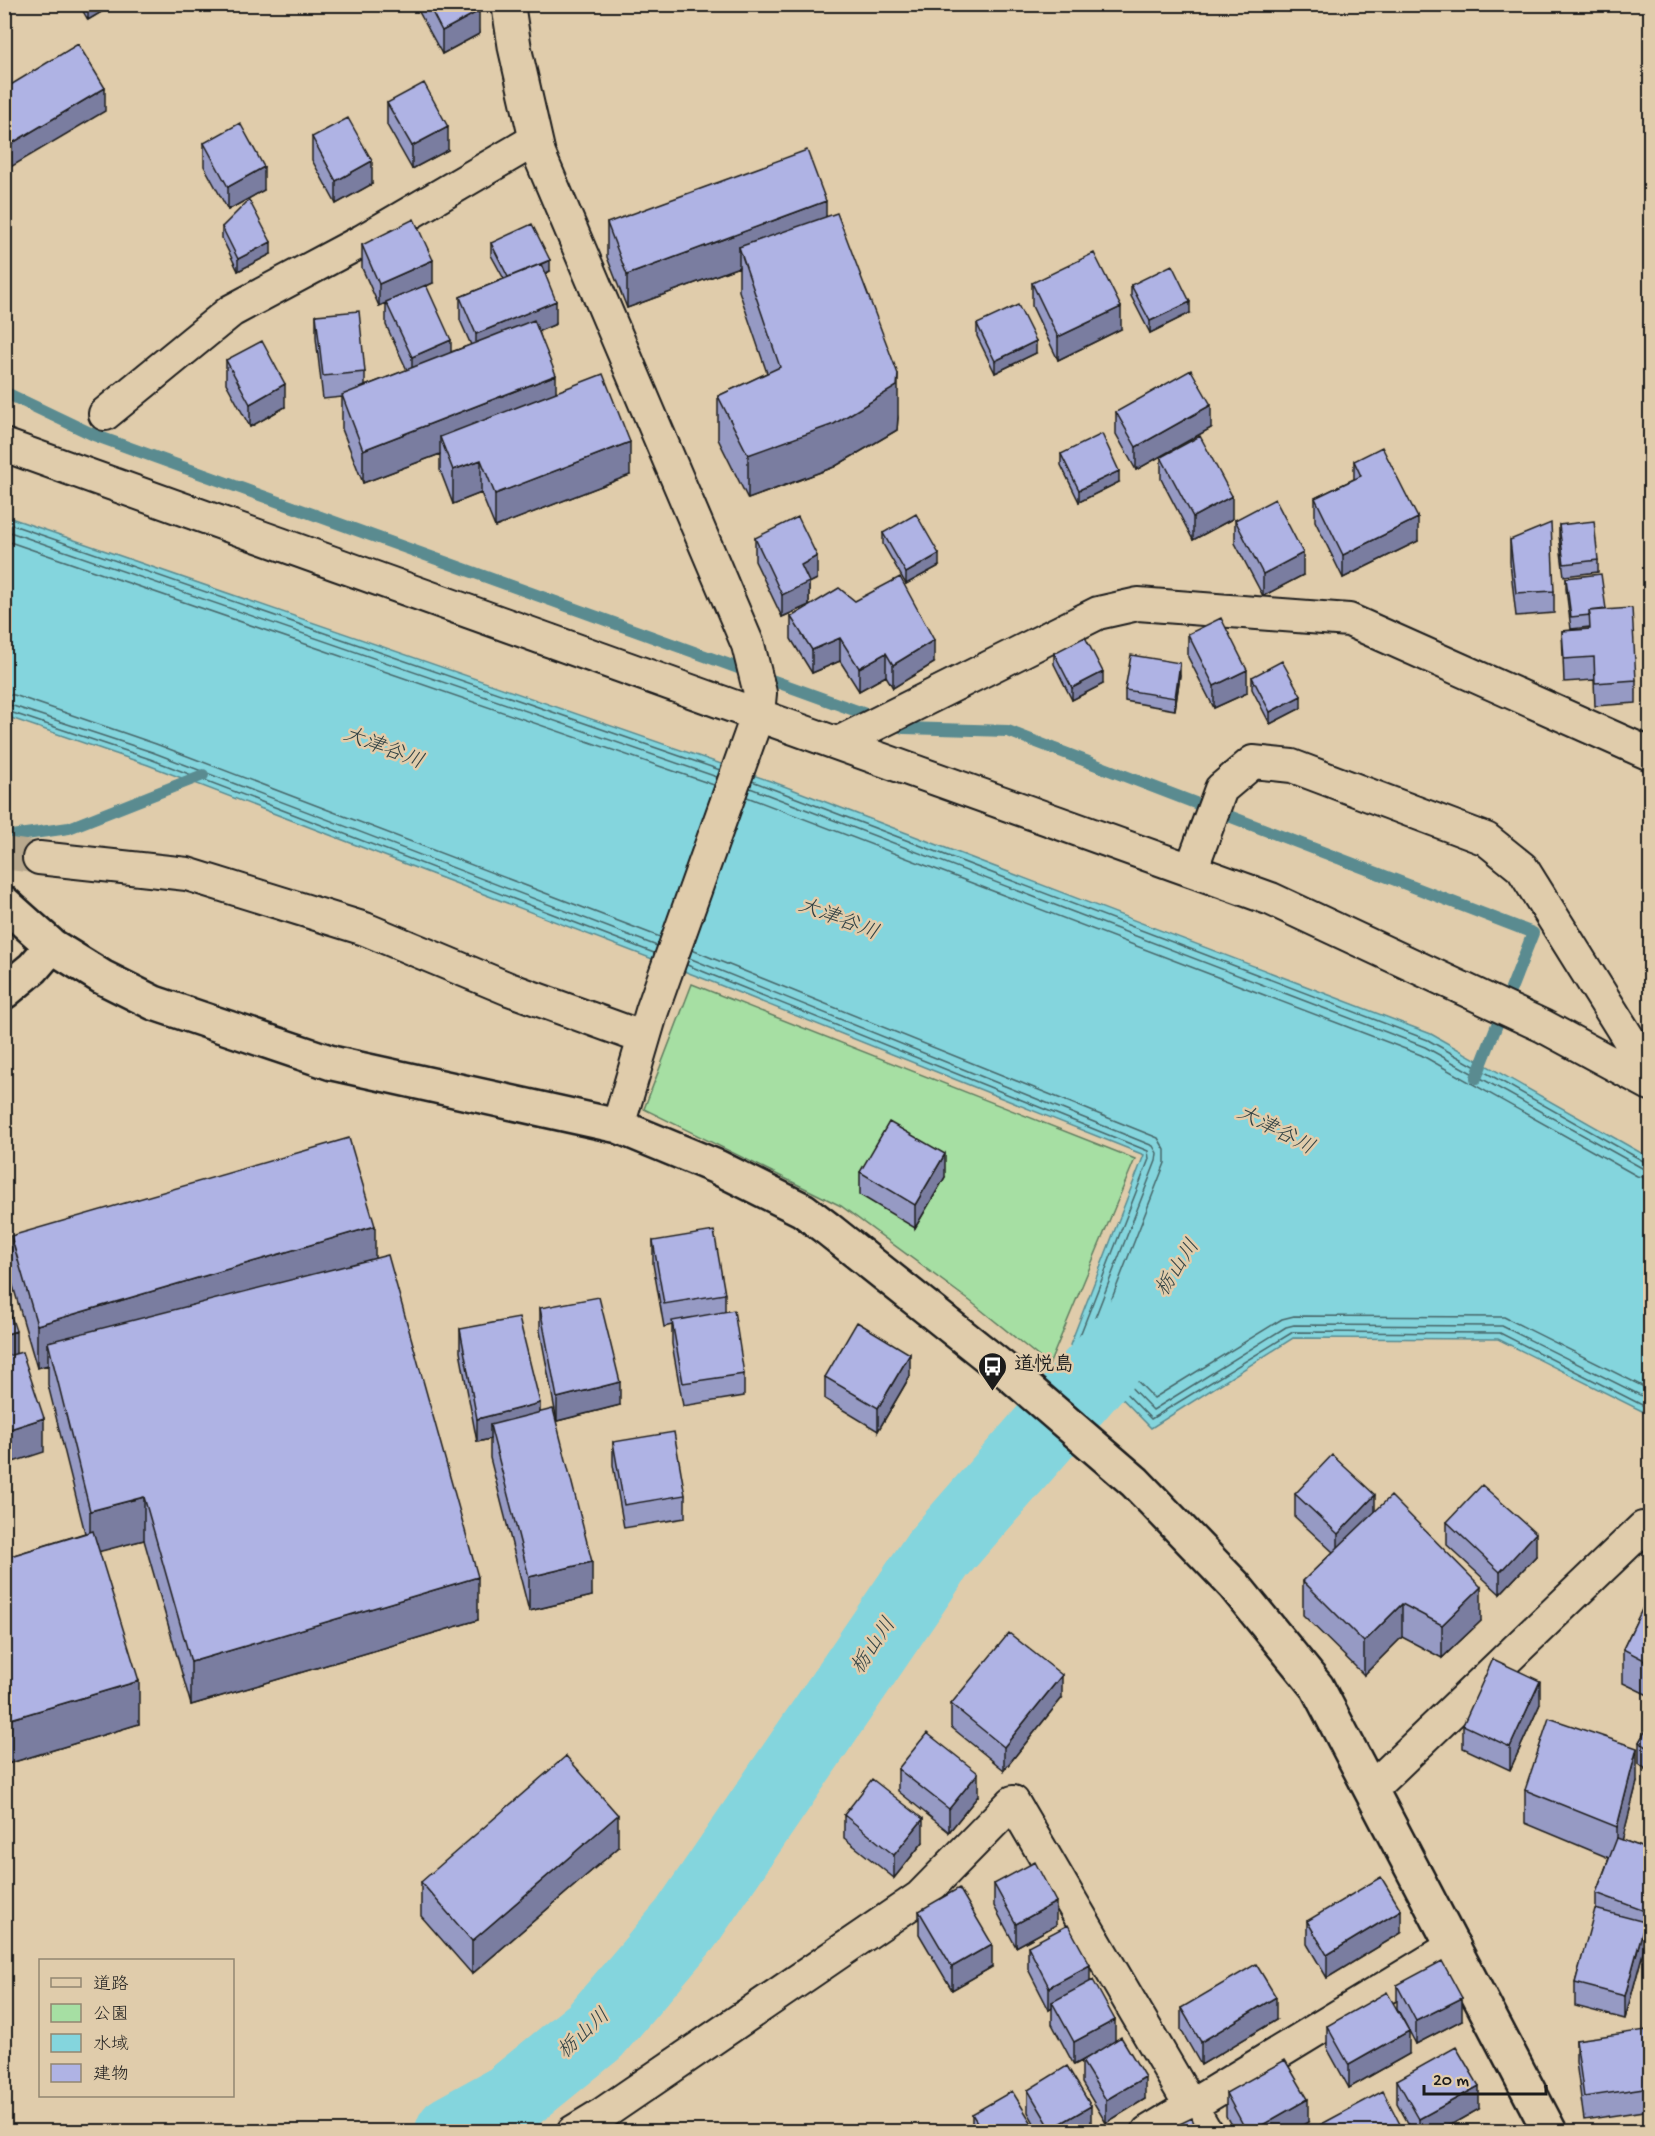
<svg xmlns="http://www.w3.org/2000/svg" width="1655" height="2136" viewBox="0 0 1655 2136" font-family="'Gochi Hand','Klee One',sans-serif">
<rect width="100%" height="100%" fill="#e0ccab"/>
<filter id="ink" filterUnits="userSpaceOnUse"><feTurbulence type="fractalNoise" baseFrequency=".0167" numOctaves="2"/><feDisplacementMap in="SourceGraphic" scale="12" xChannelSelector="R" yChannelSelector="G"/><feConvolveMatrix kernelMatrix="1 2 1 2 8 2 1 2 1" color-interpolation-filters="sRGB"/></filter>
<g filter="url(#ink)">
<path fill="#a6dfa3" stroke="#617e60" stroke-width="1.5" d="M692 984 1135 1159 1049 1365 970 1301 841 1206 644 1109Z"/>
<path fill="#84d5dd" stroke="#5a8b90" stroke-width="1.5" d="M5 516 776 783 1431 1034 1650 1158V1415L1498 1339 1293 1338 1151 1428 1070 1345 1144 1155 707 980 148 765 5 716Z"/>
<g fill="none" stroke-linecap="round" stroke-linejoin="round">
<path stroke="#466669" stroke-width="1.5" d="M4 522 720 770
M4 530 717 777
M4 540 714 785
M4 694 14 695 156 744 660 937
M4 703 152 752 657 946
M4 710 150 759 654 953
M752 781 1428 1040 1645 1162 1650 1163
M750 788 1425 1047 1642 1168 1650 1170
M747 797 1421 1055 1637 1176 1650 1179
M692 950 1158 1138 1165 1150V1163L1096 1339 1154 1398 1282 1319 1294 1316 1504 1317 1650 1390
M689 958 1153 1146 1157 1153 1156 1161 1086 1341 1153 1410 1286 1327 1294 1325 1502 1326 1650 1400
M687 965 1148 1151 1149 1159 1077 1343 1151 1419 1293 1332 1500 1333 1650 1409"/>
<path stroke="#5a8b90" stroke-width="12" d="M4 392 94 435 904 728 1008 731 1533 933 1476 1078
M4 837 69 828 203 775"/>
<path stroke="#84d5dd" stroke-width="74" d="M452 2132 510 2100 595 2031 686 1924 938 1554 1163 1296"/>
<path stroke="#b9a98e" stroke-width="32" stroke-dasharray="32 16" stroke-linecap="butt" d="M4 853 39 858"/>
<defs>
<path id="street" d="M508 4 515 49 539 154 748 645 760 693 758 714 652 1011 618 1126
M105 414 231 311 362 241 535 140
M4 445 1271 899 1543 1026 1650 1084
M838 743 1098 613 1138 604 1349 620 1650 754
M39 858 187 874 365 929 509 989 644 1038
M1191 870 1221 789 1253 762 1292 766 1486 839 1522 868 1650 1073
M1372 1788 1643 1528
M573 2132 601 2115 920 1897 1013 1802 1206 2132
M1148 2132 1454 1946"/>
<path id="secondary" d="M4 903 52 946 102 977 154 1003 332 1063 618 1126 717 1167 803 1210 828 1229 1010 1374 1135 1482 1234 1585 1317 1687 1550 2132
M4 992 33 968 52 946"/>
</defs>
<use href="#street" stroke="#1c1c1c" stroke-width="36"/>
<use href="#secondary" stroke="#1c1c1c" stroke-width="38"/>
<use href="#street" stroke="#e0ccab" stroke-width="32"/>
<use href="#secondary" stroke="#e0ccab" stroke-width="33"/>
</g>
<path fill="#969ac4" stroke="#1c1c1c" stroke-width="1.5" d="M79 4H115L88 20Z
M418 4H475L479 34 442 54 418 10Z
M387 103 448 150 412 169 387 125Z
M312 137 372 184 336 204 312 160Z
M204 143 264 190 228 210 204 166Z
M826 216 898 417 897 430 834 467 748 499 718 439V396L767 373 739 291V267L627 308 607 257V223Z
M222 227 271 254 238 271 222 238Z
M491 243 550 271 545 274 556 324 539 331 556 392 630 475 495 527 481 493 453 504 440 470V454L363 483 342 429V397L323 399 316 338V315L365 372V386L407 370 386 325V303L379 306 362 268V245L433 283 426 286 451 352 471 345 460 320V297L504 279 491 255Z
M1032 283 1121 329 1058 360 1032 306Z
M1131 285 1190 313 1150 333 1131 296Z
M977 324 1036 353 995 373 977 336Z
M226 360 285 407 250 427 226 383Z
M1116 412 1211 428 1136 470 1116 434Z
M1061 454 1119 482 1079 502 1061 465Z
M1161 457 1232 519 1193 540 1161 479Z
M1354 461 1418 541 1343 578 1315 521V498L1354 479Z
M1235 520 1303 575 1263 596 1235 543Z
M1559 525 1598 560V572L1564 576 1559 536Z
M883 533 939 566 906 584 883 544Z
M755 538 817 579 809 583V605L782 617 755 561Z
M1510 540 1554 591V613L1516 616 1510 562Z
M1566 578 1606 609 1636 680V703L1595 706 1594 680 1564 682 1562 631 1589 629V627L1571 629 1566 589Z
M791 617 934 663 893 688 886 676 859 691 840 661 812 673 791 639Z
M1188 634 1247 693 1214 708 1188 657Z
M1054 653 1103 684 1072 700 1054 664Z
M1180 675 1175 710 1125 701V690Z
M1252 677 1301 708 1270 724 1252 689Z
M860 1172 945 1177 915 1228 860 1195Z
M11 1236 375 1258 478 1620 191 1705 144 1540 99 1551 139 1724 4 1765V1558L85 1533 48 1385V1365L37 1368 11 1279Z
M653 1241 725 1294V1312L744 1374V1396L683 1406 672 1344V1325L664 1327 653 1264Z
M540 1308 620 1405 557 1421 540 1331Z
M460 1329 540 1412 592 1596 529 1611 490 1458V1439L477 1442 460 1352Z
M910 1376 878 1431 825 1399V1377Z
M613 1442 685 1495V1518L624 1528 613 1465Z
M1295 1494 1375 1512 1481 1621 1442 1658 1402 1637 1364 1675 1303 1615V1581L1333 1552 1295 1517Z
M1447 1522 1536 1556 1500 1594 1447 1545Z
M1650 1593V1696L1623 1683V1649Z
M1062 1698 1004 1770 951 1727V1704Z
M1540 1704 1510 1770 1463 1748V1725Z
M1650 1723V1772L1639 1764V1742Z
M898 1769 978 1796 949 1832 898 1791Z
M1637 1782 1622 1840 1650 1850V1936L1645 1934V1945L1625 2019 1575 2006V1983L1596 1909V1893L1609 1858 1525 1823V1790Z
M844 1815 923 1842 894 1878 844 1838Z
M618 1848 472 1974 421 1916V1882Z
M994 1884 1056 1925 1016 1947 994 1906Z
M919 1911 992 1967 952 1990 919 1934Z
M1307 1921 1401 1933 1327 1978 1307 1944Z
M1028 1946 1090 1981 1115 2041 1145 2099 1106 2123 1082 2083V2061L1074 2065 1052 2024V2008L1049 2010 1028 1969Z
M1397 1985 1462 2020 1416 2044 1397 2008Z
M1181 2008 1276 2020 1201 2065 1181 2030Z
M1327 2026 1409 2054 1349 2088 1327 2048Z
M1576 2040 1650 2058V2110L1584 2120 1576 2062Z
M1397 2080 1479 2109 1438 2132H1413L1397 2103Z
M1028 2090 1091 2129 1086 2132H1039L1028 2112Z
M1226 2093 1308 2122 1291 2132H1235L1226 2116Z
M972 2114 1036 2132H972Z"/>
<path fill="#7a7da0" stroke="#1c1c1c" stroke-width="1.5" d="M88 4H115L88 20Z
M479 11V34L442 54V31Z
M105 88V111L4 171V148Z
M448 127V150L412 169V146Z
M372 161V184L336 204V181Z
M264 167V190L228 210V187Z
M826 201V235L739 247V267L627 308V275Z
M271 242V254L238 271V259Z
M433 260V283L379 306V284Z
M550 260V271L509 291V279Z
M556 301V324L476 357V334Z
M1190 302V313L1150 333V321Z
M1121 307V329L1058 360V337Z
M451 340V363L412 380V357Z
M1036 341V353L995 373V361Z
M898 374V417L897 430 834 467 748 499V455Z
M556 375V408L440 437V454L363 483V450Z
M285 384V407L250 427V404Z
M1211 405V428L1136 470V447Z
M630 442V475L495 527V494Z
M481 460V493L453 504V470Z
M1119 471V482L1079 502V490Z
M1232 496V519L1193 540V517Z
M1418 518V541L1343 578V555Z
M1303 553V575L1263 596V574Z
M939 554V566L906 584V573Z
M817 556V579L809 583V605L782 617V595L801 565Z
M840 638V661L812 673V650Z
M934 640V663L893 688V665Z
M886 653V676L859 691V668Z
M1180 663V675L1175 710V698Z
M1247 670V693L1214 708V686Z
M1103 672V684L1072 700V688Z
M1301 696V708L1270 724V712Z
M945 1154V1177L915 1228V1205Z
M375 1226V1270L48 1342V1365L37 1368V1325Z
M16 1331V1364L4 1368V1335Z
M910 1354V1376L878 1431V1408Z
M620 1382V1405L557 1421V1398Z
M540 1403V1426L490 1425V1439L477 1442V1419Z
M44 1418V1452L4 1465V1431Z
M1375 1495V1518L1338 1557V1534Z
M144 1497V1540L90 1554V1511Z
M1536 1533V1556L1500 1594V1572Z
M592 1562V1596L529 1611V1577Z
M478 1577V1620L191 1705V1662Z
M1481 1587V1621L1442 1658V1625Z
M1402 1604V1637L1364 1675V1642Z
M1062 1675V1698L1004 1770V1747Z
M139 1681V1724L4 1765V1721Z
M1540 1681V1704L1510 1770V1747Z
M1637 1748V1782L1617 1861V1827Z
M978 1773V1796L949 1832V1809Z
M618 1815V1848L472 1974V1941Z
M923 1819V1842L894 1878V1855Z
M1056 1902V1925L1016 1947V1924Z
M1401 1910V1933L1327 1978V1955Z
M1645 1922V1945L1625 2019V1996Z
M992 1944V1967L952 1990V1967Z
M1090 1965V1988L1052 2002V2008L1049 2010V1987Z
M1276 1997V2020L1201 2065V2042Z
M1462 1998V2020L1416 2044V2021Z
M1115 2020V2043L1074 2065V2042Z
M1409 2031V2054L1349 2088V2065Z
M1145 2077V2099L1106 2123V2100Z
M1479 2086V2109L1438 2132H1419V2119Z
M1308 2099V2122L1291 2132H1250Z
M1091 2106V2129L1086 2132H1051V2129Z"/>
<path fill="#afb3e4" stroke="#1c1c1c" stroke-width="1.5" d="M428 4H475L479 11 442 31Z
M78 44 105 88 4 148V89Z
M424 83 448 127 412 146 387 103Z
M348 118 372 161 336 181 312 137Z
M240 123 264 167 228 187 204 143Z
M807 150 826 201 627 275 607 223Z
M249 200 271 242 238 259 222 227Z
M837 213 898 374 897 386 834 424 748 455 718 396 780 367 739 247Z
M414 219 433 260 379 284 362 245Z
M532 224 550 260 508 277 491 243Z
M1094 253 1121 307 1058 337 1032 283Z
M541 264 556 301 476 334 460 297Z
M1172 265 1190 302 1150 321 1131 285Z
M426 285 451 340 412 357 386 302Z
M1018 305 1036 341 995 361 977 324Z
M359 311 365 372 323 376 316 315Z
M534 320 556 375 363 450 342 395Z
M262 341 285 384 250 404 226 360Z
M1191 370 1211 405 1136 447 1116 412Z
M603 374 630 442 495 494 481 460 453 470 440 437Z
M1102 434 1119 471 1079 490 1061 454Z
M1200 436 1232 496 1193 517 1161 457Z
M1382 447 1418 518 1343 555 1315 498 1361 476 1354 461Z
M1275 499 1303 553 1263 574 1235 520Z
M916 514 939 554 906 573 883 533Z
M798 517 817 556 801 565 809 582 782 595 755 538Z
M1594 521 1598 560 1564 564 1559 525Z
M1551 523 1554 591 1516 593 1510 540Z
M1601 574 1606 609 1589 611 1590 615 1571 617 1566 578Z
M900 577 934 640 893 665 886 653 859 668 840 638 812 650 791 617 839 588 855 601Z
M1632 608 1636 680 1595 683 1594 657 1564 659 1562 631 1590 629 1589 611Z
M1221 618 1247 670 1214 686 1188 634Z
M1085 637 1103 672 1072 688 1054 653Z
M1131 655 1180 663 1175 698 1125 690Z
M1282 661 1301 696 1270 712 1252 677Z
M889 1122 945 1154 915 1205 860 1172Z
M349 1138 375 1226 37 1325 11 1236Z
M714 1231 725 1294 664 1304 653 1241Z
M388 1255 478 1577 191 1662 144 1497 90 1511 48 1342Z
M4 1295 16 1331 4 1335Z
M599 1297 620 1382 557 1398 540 1308Z
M734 1310 744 1374 683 1383 672 1321Z
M519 1318 540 1403 477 1419 460 1329Z
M857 1322 910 1354 878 1408 825 1377Z
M22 1352 44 1418 4 1431V1357Z
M553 1409 592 1562 529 1577 490 1425Z
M674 1432 685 1495 624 1505 613 1442Z
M1332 1455 1375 1495 1338 1534 1295 1494Z
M1482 1485 1536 1533 1500 1572 1447 1522Z
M1391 1496 1481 1587 1442 1625 1402 1604 1364 1642 1303 1581Z
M93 1531 139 1681 4 1721V1558Z
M1650 1593V1663L1623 1649Z
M1009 1633 1062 1675 1004 1747 951 1704Z
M1493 1659 1540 1681 1510 1747 1463 1725Z
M1549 1718 1637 1748 1617 1827 1525 1790Z
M1650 1723V1749L1639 1742Z
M927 1733 978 1773 949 1809 898 1769Z
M566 1756 618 1815 472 1941 421 1882Z
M872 1779 923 1819 894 1855 844 1815Z
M1617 1838 1650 1850V1913L1596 1893Z
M1035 1862 1056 1902 1016 1924 994 1884Z
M1381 1877 1401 1910 1327 1955 1307 1921Z
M959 1888 992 1944 952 1967 919 1911Z
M1595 1909 1645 1922 1625 1996 1575 1983Z
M1068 1925 1090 1965 1049 1987 1028 1946Z
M1442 1961 1462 1998 1416 2021 1397 1985Z
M1256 1964 1276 1997 1201 2042 1181 2008Z
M1093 1980 1115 2020 1074 2042 1052 2002Z
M1387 1992 1409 2031 1349 2065 1327 2026Z
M1646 2030 1650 2058V2087L1584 2097 1576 2040Z
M1121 2037 1145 2077 1106 2100 1082 2061Z
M1456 2047 1479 2086 1419 2119 1397 2080Z
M1285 2060 1308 2099 1250 2132H1247L1226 2093Z
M1067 2066 1091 2106 1051 2129 1028 2090Z
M1012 2091 1036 2130 1033 2132H983L972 2114Z
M1383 2091 1404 2132H1307Z
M1192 2118 1197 2132H1163Z"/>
</g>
<defs>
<symbol id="bus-pin" viewBox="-11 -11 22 30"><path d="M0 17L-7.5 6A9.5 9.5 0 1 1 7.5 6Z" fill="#1c1c1c" stroke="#e0ccab"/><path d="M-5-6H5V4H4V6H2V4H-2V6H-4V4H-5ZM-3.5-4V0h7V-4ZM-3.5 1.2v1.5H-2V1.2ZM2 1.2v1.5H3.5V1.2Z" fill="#fff"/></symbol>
</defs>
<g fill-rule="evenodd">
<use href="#bus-pin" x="976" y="1350" width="33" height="45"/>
</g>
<g text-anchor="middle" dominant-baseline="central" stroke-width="5" stroke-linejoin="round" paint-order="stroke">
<g font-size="20" font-weight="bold" fill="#1c1c1c" stroke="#e0ccab" text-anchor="start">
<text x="1014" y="1366">道悦島</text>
</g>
<g font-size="21" font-style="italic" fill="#314143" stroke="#e0ccab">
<text transform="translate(383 750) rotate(21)">大津谷川</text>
<text transform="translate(838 921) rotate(21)">大津谷川</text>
<text transform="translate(1275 1132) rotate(27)">大津谷川</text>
<text transform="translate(1179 1269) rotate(-57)">栃山川</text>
<text transform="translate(875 1647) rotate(-56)">栃山川</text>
<text transform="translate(585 2035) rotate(-43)">栃山川</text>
</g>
</g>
<rect width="1655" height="2136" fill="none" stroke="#e0ccab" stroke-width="24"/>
<rect x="12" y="12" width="1631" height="2112" fill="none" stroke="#1c1c1c" stroke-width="2" filter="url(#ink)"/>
<rect x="39" y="1959" width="195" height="138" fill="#e0ccab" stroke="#928672" stroke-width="1.5"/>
<rect x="51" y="1978" width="30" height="9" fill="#e0ccab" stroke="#928672" stroke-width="1.5"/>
<text x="93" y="1989" font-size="18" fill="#1c1c1c">道路</text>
<rect x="51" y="2004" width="30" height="18" fill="#a6dfa3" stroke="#928672" stroke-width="1.5"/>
<text x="93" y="2019" font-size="18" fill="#1c1c1c">公園</text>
<rect x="51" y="2034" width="30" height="18" fill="#84d5dd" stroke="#928672" stroke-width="1.5"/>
<text x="93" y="2049" font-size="18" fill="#1c1c1c">水域</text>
<rect x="51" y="2064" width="30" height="18" fill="#afb3e4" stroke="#928672" stroke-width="1.5"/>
<text x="93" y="2079" font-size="18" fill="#1c1c1c">建物</text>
<path d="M1424 2085v9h122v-9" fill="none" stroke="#1c1c1c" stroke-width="3"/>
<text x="1433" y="2085" font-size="18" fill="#1c1c1c" stroke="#e0ccab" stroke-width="4.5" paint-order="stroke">20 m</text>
</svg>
